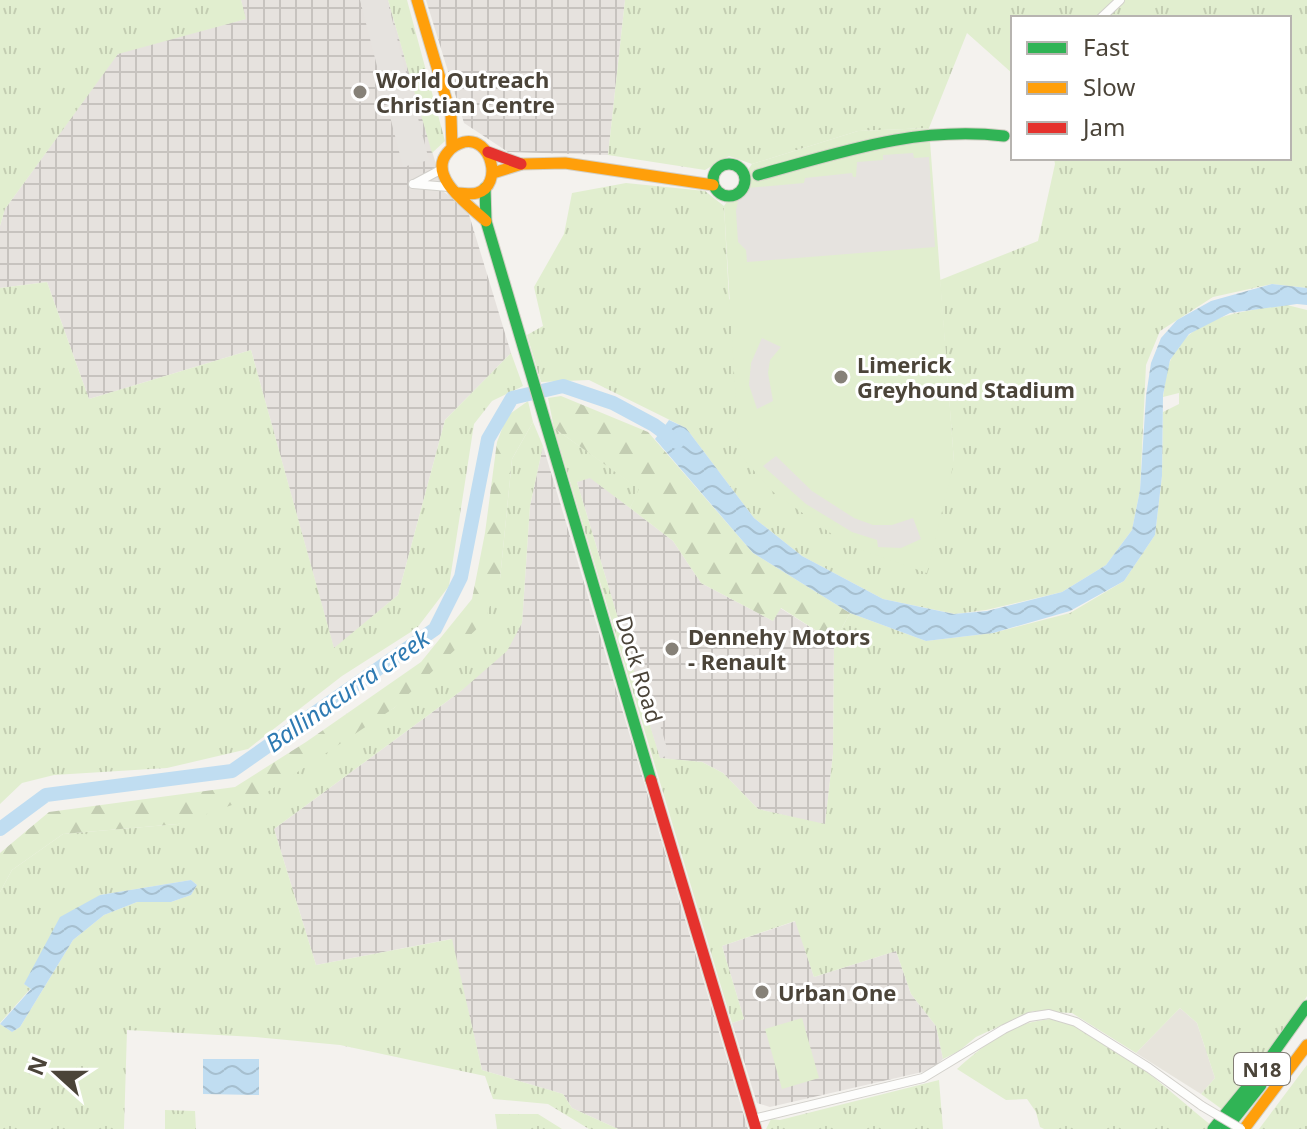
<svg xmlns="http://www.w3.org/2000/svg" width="1307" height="1129" viewBox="0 0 1307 1129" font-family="'Noto Sans',sans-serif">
<defs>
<pattern id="industrial-grid" width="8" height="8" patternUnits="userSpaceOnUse" patternTransform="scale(2)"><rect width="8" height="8" fill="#e6e2de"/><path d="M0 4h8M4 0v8" fill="none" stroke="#c7c3bf"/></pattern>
<pattern id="grass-tufts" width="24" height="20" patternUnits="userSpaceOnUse" patternTransform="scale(2)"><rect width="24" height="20" fill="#e1eecf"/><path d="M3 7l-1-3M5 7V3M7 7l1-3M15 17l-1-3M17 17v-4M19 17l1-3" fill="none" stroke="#c3cdb2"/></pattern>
<pattern id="forest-firs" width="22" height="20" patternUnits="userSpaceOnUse" patternTransform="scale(2)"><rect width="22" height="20" fill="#e1eecf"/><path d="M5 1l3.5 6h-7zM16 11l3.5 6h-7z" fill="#c3cdb2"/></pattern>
<pattern id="water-waves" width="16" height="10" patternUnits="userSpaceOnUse" patternTransform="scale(2)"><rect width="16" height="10" fill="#c0ddf1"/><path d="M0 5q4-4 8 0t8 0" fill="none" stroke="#a6bfcf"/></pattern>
</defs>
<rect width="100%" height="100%" fill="#f4f2ee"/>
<path fill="#e7e4dc" d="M1180 1008 1197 1023 1215 1078 1201 1094 1136 1053Z"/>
<path fill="url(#industrial-grid)" d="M241 0H388L444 192 467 208 511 353 445 420 398 595 334 649 251 350 89 399 47 282 0 288V226L5 209 118 53 245 19Z
M426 0H625L608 155 508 152 464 123Z
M543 446 748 1129H618L572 1108 563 1094 482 1070 451 939 316 965 274 829 461 691 522 623 530 506Z
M590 477 673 541 701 583 773 621 780 608 834 642 833 754 825 825 758 809 723 773 702 762 660 758 577 482Z
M796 921 814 977 896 951 911 994 936 1026 943 1059 931 1070 770 1107 757 1103 732 1023 744 1019 722 946Z"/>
<path fill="url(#grass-tufts)" d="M0 0H241L246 19 118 54 5 209 0 226Z
M388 0H407L445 141 432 153Z
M625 0H1307V288L1272 284 1213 297 1160 331 1146 365 1140 490 1132 530 1106 565 1062 592 986 610 955 614 883 599 802 556 754 518 686 428 589 380 541 382 527 335 543 326 534 287 564 234 572 193 626 183 705 191 724 206 729 299 954 462 940 280 1038 241 1055 164 1054 158H1289V18H1013V74L967 33 929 128 858 131 752 164 729 156 705 170 608 155Z
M47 282 89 399 251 350 334 648 398 595 445 420 511 353 523 386 492 401 474 424 449 586 417 628 342 676 248 749 167 768 54 775 22 783 0 804V288Z
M1287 305 1307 310V996L1294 1017 1223 1110 1201 1094 1215 1078 1197 1023 1180 1008 1136 1053 1072 1013 1033 1011 976 1037 959 1051 943 1059 936 1026 911 994 896 951 814 977 795 921 722 946 744 1019 732 1023 554 428 640 489 630 508 590 478 577 482 660 758 702 762 723 773 758 809 825 824 833 754 834 642 850 613 926 641 993 633 1070 613 1124 581 1155 535 1162 476 1163 412 1179 404V393L1163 397C1165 386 1166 370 1171 359 1191 315 1244 311 1287 305Z
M533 422 543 446 530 506 522 623 507 651 461 691 274 829 316 965 452 939 482 1070 563 1094 572 1108 618 1129H589L548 1104 493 1099 485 1076 340 1045 255 1037 127 1030 124 1129H0V1024L12 1032 20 1027 73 940 104 915 137 902H171L191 895 197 885 191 880 100 895 24 984 31 988 0 1023V892L12 870 63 834 178 824 394 708 500 579 512 459Z
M1054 1019C1104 1029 1170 1092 1211 1125L1207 1129H1044L1040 1127 1036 1112 1027 1099 1006 1100 957 1069C987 1043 1012 1021 1054 1019Z
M1307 1065V1129H1259Z
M939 1080 943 1129H766L771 1119 780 1120Z
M165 1110 195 1111 196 1129H165Z
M495 1114H538L562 1129H497Z"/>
<path fill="url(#forest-firs)" d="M561 396 648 432 753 553 850 613 834 642 781 608 773 621 701 583 673 541 630 508 639 489 554 428 548 398Z
M528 401 533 422 512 459 500 579 484 622 394 708 266 793 178 824 63 834 12 870 0 892V853L49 812 235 787 306 742 421 662 472 599 485 533 497 442 507 416Z"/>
<path fill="#e1eecf" d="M929 128 954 462 927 573 847 545 772 491 739 454 724 206 752 164 858 131Z
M802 1018 819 1078 782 1089 765 1029Z"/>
<path fill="#e6e3df" d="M360 0H387L429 160 403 167Z
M913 153 914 158 929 157 935 247 747 262 746 250 738 242 736 211 739 196 747 188 804 183 805 178 852 173 853 177H856L857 162 883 160V155Z
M762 338 781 347 770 360 768 373 773 401 757 409 749 385 751 363Z
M776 456 812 491 854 518 873 525H892L913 518 921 539 901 548 878 547 877 540 852 532 806 504 763 466Z
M647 681 669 755 660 758 637 683Z"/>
<path fill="url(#water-waves)" d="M1272 284 1307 288V305L1297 304 1230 313 1189 334 1170 360 1163 395 1162 476 1155 535 1124 581 1070 611 993 633 926 641 850 613 753 553 655 439 669 420 686 428 754 518 802 556 883 599 954 614 987 611 1062 592 1106 565 1132 530 1140 490 1146 396 1151 363 1161 338 1177 320 1211 301Z
M191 880 197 885 191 895 171 902H137L104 915 73 940 20 1027 12 1032 0 1024 31 989 24 984 60 917 100 895Z
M203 1059H259V1095L203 1094Z"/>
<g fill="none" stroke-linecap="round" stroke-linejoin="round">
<path stroke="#c0ddf1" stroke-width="14" d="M0 829 46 795 232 771 435 629 461 577 488 439 512 398 563 386 613 403 654 425 677 442"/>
<defs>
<path id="street" d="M1101 18 1120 0
M413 184 449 187
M414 184 442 169
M753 1119 923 1078 1004 1029 1029 1017 1049 1014 1076 1022 1149 1068 1202 1106"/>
<path id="fast" d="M713 180a16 16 0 1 1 32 0a16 16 0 1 1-32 0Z
M758 175C842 152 916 126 1004 136
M485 188 486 221 651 780
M1213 1129 1262 1069 1307 1006
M1226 1129 1261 1085"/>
<path id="slow" d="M417 0 451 115 452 148
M493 173 522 164 565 163 713 185
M458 193C464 193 471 195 477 193 504 185 491 136 464 142 457 144 452 147 448 152 426 176 470 206 486 221
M1244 1129 1307 1045"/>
<path id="jam" d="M488 152 521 164
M651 780 756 1129"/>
</defs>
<use href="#street" stroke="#d2d0cb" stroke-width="10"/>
<use href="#fast" stroke="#d3cfc5" stroke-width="13"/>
<use href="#slow" stroke="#d3cfc5" stroke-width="13"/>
<use href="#jam" stroke="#d3cfc5" stroke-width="13"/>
<use href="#street" stroke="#fdfdfc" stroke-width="8"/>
<use href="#fast" stroke="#30b455" stroke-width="11"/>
<use href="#slow" stroke="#ff9f0a" stroke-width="11"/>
<use href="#jam" stroke="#e5322d" stroke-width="11"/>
<defs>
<path id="street-bridge" d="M1202 1106 1241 1129"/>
</defs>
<use href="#street-bridge" stroke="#d2d0cb" stroke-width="10" stroke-linecap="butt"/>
<use href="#street-bridge" stroke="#fdfdfc" stroke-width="8"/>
</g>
<g fill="#868178" stroke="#fff" stroke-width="3">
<circle cx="360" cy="92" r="8"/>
<circle cx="841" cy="377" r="8"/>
<circle cx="672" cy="649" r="8"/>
<circle cx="762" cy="992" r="8"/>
</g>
<g text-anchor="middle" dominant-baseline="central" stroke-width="6" stroke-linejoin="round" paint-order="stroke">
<rect fill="#fff" stroke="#817c74" stroke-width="2" x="1234" y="1053" width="56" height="32" rx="6"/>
<g font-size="20" font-weight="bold" fill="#4b4439">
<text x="1262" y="1069">N18</text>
</g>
<g font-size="22" font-weight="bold" fill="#4b4439" stroke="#fff" text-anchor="start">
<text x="376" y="79">World Outreach<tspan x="376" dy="25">Christian Centre</tspan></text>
<text x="857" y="364">Limerick<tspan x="857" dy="25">Greyhound Stadium</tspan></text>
<text x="688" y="636">Dennehy Motors<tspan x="688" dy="25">- Renault</tspan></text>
<text x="778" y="992">Urban One</text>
</g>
<g font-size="22" fill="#4b4439" stroke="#fff">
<text transform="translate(640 669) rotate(73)">Dock Road</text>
</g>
<g font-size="24" font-style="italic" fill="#2e7ab2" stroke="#fff">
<text transform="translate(347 690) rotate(-35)">Ballinacurra creek</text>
</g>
</g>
<rect x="1011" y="16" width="280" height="144" fill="#ffffff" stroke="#b7b4b0" stroke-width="2"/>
<rect x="1027" y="42" width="40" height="12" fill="#30b455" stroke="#b7b4b0" stroke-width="2"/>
<text x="1083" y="56" font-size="24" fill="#4b4439">Fast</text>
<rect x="1027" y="82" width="40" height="12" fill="#ff9f0a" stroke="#b7b4b0" stroke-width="2"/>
<text x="1083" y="96" font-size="24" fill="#4b4439">Slow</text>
<rect x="1027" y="122" width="40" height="12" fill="#e5322d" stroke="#b7b4b0" stroke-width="2"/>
<text x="1083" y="136" font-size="24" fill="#4b4439">Jam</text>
<g transform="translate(56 1073) rotate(291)" stroke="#ffffff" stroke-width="6" paint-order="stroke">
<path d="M0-6L14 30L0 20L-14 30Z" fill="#4b4439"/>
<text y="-12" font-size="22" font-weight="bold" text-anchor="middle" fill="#4b4439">N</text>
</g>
</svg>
